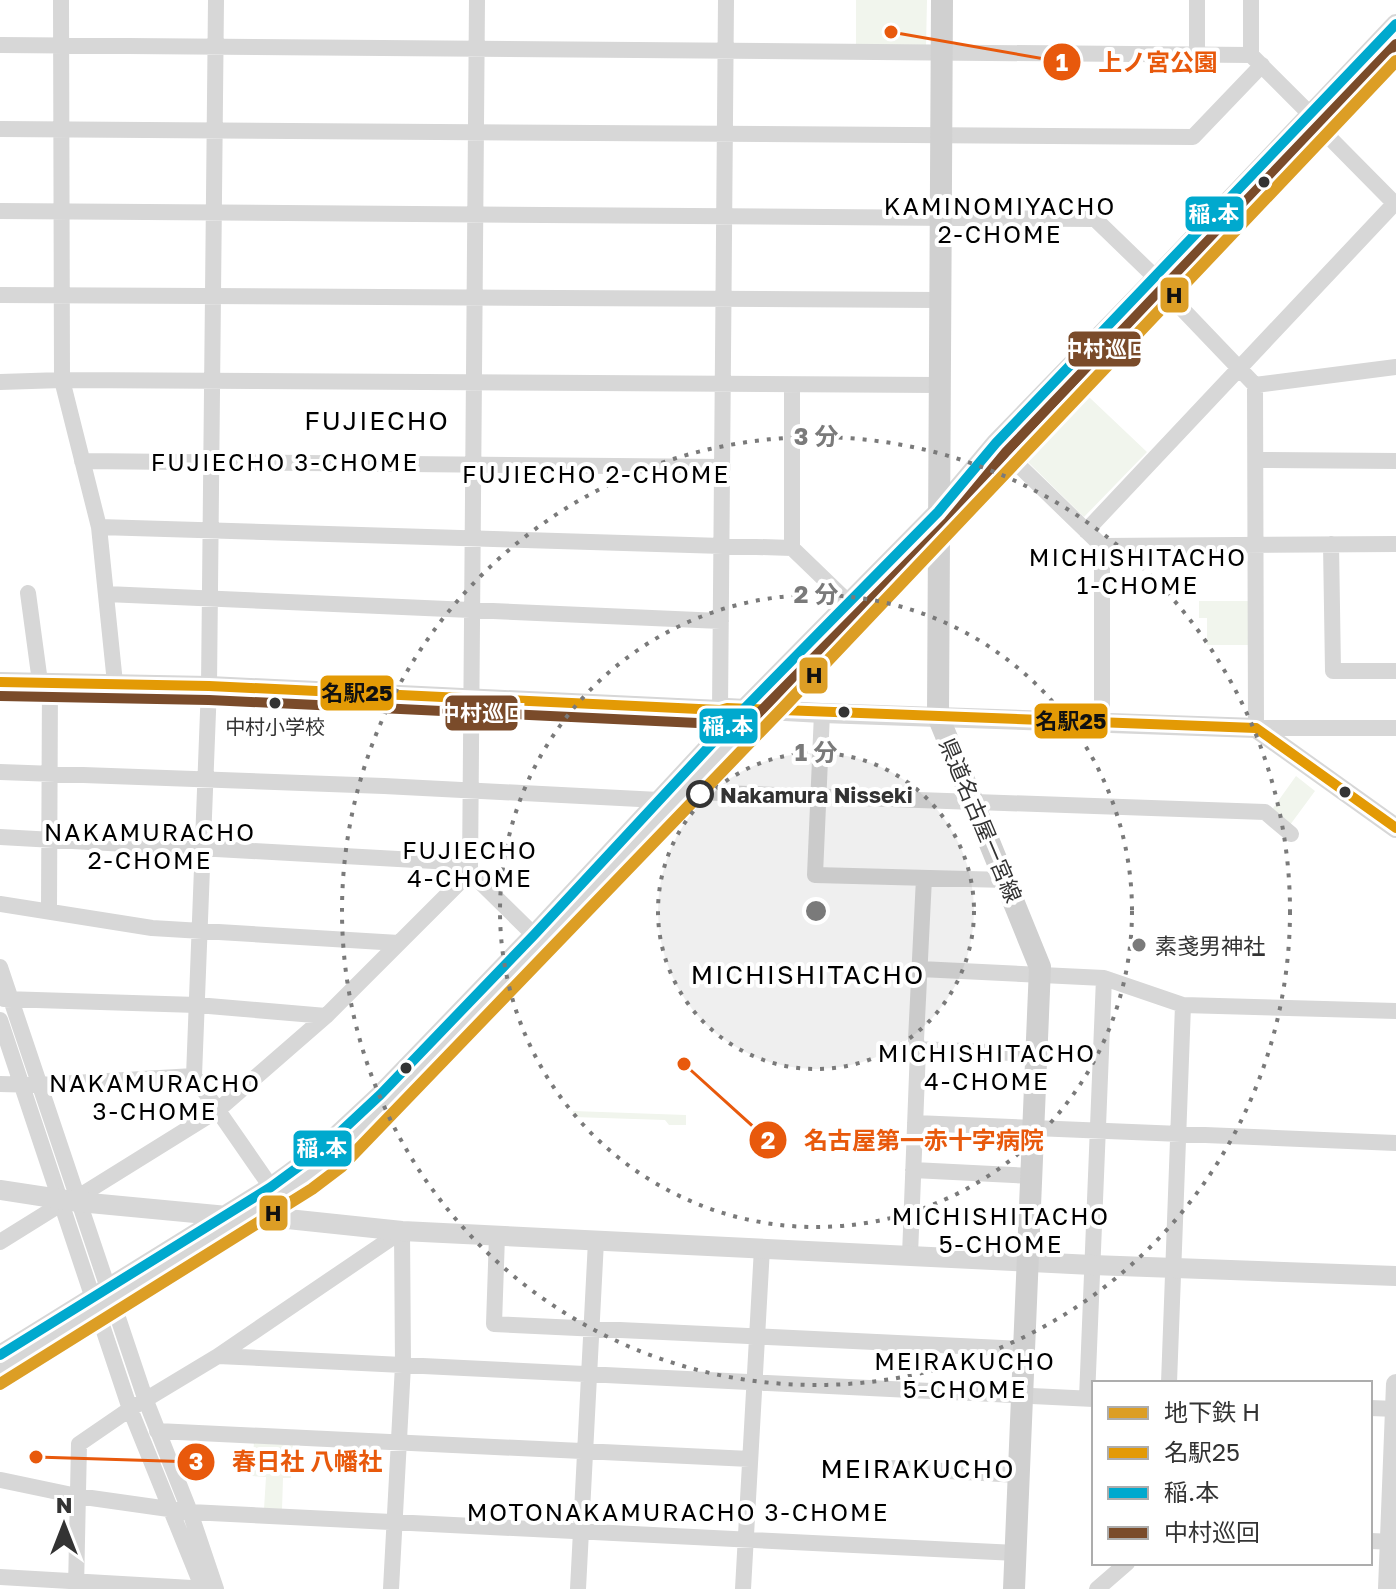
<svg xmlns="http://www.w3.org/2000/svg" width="1396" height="1589" viewBox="0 0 1396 1589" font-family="'Golos Text','Noto Sans JP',sans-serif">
<rect width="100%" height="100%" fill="#fff"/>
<path fill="#f1f5ed" d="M856 0H927L926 47H856Z
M1089 397 1147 452 1084 517 1027 461Z
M1199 601H1250V645H1207V618H1199Z
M1296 776 1315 791 1290 825 1271 811Z
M573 1111 686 1115V1125H669L665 1120 573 1117Z
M254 1441 293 1443 291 1478H283L282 1510 264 1509 266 1477 252 1476Z"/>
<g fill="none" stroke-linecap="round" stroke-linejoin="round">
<path stroke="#d7d7d7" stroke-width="16" d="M61 0 62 380 99 527 115 683
M1197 0V54
M1251 0V55
M0 45 1251 55 1310 114
M0 129 1193 137 1262 65
M1322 130 1396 205
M0 211 1095 219 1156 278
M1166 292 1255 385 1256 728H1396
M0 295 939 300
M0 382 62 380 939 385
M1255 385 1396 367
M1007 454 1102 546V722
M1256 460 1396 461
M82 461 723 467
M99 527 792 548 848 602
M1086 531 1394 204
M1331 544 1333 671H1396
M1102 546 1396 544
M792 548V385
M28 593 40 682
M106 594 721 621
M720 710 726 0
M822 713 815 875 1006 880
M0 772 384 786 659 800
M691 792 1265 812 1291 834
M0 837 470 863
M470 872 534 935
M0 904 152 928 399 943
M49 910 50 681
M0 967 146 1401 190 1512 216 1589
M920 969 1104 978 1183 1005 1396 1011
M4 999 197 1005 326 1016
M0 1020 130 1409 203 1589
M918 1049 1037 1054
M194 1076 271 1187
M0 1084 39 1085 194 1076 209 686 216 0
M915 1123 1396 1143
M913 1170 1032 1176
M78 1197 218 1110 326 1016 470 872 477 0
M497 1236 494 1324 1025 1349
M0 1242 61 1204
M910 1255 918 1049 916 1040 924 878
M218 1356 1094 1399
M1169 1383 1183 1005
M1087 1398 1104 978
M1370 1408 1396 1409
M157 1431 750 1459
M893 1468 1020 1475
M1 1480 77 1496 190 1512 1016 1553
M1370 1541 1396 1542
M0 1577 209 1589
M76 1589 79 1444 130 1409 218 1356 402 1231 403 1365 391 1589
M578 1589 596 1241
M743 1589 762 1248
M1097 1589 1127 1563"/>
<path stroke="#d7d7d7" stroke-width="20" d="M0 682 209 686 720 710 727 708 822 713 1256 728 1396 828
M0 1190 79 1202 227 1216H259L402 1231 1092 1265 1396 1276
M0 1355 271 1187 320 1151 380 1095 534 935 744 709 938 512 996 443 1156 278 1396 24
M0 1376 259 1216 334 1164 393 1108 938 533 1007 454 1166 292 1396 50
M1388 1589 1396 1384"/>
<path stroke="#d0d0d0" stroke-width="22" d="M942 0 938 716 1040 967 1014 1589"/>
<defs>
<path id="bus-1" d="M0 682 209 686 720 710 727 708 1256 728 1396 828"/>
<path id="bus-2" d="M0 1355 271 1187 320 1151 380 1095 534 935 744 709 938 512 996 443 1396 24"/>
<path id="bus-3" d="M0 696 209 700 719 724 750 722 948 522 1006 452 1396 44"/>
</defs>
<use href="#bus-1" stroke="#fff" stroke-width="16"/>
<use href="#bus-2" stroke="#fff" stroke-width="16"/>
<use href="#bus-3" stroke="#fff" stroke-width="16"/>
<use href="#bus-1" stroke="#e39a05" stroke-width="10"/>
<use href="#bus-2" stroke="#00a9ce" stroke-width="10"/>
<use href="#bus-3" stroke="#7a4b2a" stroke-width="10"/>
<defs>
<path id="metro-1" d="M0 1384 312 1189 341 1167 782 709 1396 61"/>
</defs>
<use href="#metro-1" stroke="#fff" stroke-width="18"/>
<use href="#metro-1" stroke="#dc9e25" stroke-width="12"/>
</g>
<circle cx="816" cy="911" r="158" fill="#7a7a7a" fill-opacity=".12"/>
<g fill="none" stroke="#7a7a7a" stroke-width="4" stroke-dasharray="4 8">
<circle cx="816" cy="911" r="158"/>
<circle cx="816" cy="911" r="316"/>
<circle cx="816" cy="911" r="474"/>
</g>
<g fill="#333" stroke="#fff" stroke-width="3">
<circle cx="1264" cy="182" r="7"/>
<circle cx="275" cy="703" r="7"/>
<circle cx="844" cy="712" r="7"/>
<circle cx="1345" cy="792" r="7"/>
<circle cx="406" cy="1068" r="7"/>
</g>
<circle fill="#fff" stroke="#333" stroke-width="4" cx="700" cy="794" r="12"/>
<circle fill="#7a7a7a" stroke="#fff" stroke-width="3" cx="1139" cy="945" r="8"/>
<g text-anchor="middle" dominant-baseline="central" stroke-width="8" stroke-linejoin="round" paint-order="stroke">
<g font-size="20" fill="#333" stroke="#fff">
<text x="275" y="726">中村小学校</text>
</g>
<g font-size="22" font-weight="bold" fill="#333" stroke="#fff" text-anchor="start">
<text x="720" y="794">Nakamura Nisseki</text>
</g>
<g font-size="22" fill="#333" stroke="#fff">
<text transform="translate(981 820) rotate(67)">県道名古屋一宮線</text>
</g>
<g font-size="22" fill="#333" stroke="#fff" text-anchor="start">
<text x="1155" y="945">素戔男神社</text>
</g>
<g font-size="24" letter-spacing="2" fill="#000" stroke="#fff">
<text x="1000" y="205">KAMINOMIYACHO<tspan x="1000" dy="28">2-CHOME</tspan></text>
<text x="285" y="461">FUJIECHO 3-CHOME</text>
<text x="596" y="473">FUJIECHO 2-CHOME</text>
<text x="1138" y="556">MICHISHITACHO<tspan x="1138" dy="28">1-CHOME</tspan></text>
<text x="150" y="831">NAKAMURACHO<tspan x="150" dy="28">2-CHOME</tspan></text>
<text x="470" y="849">FUJIECHO<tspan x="470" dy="28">4-CHOME</tspan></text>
<text x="987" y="1052">MICHISHITACHO<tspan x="987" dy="28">4-CHOME</tspan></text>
<text x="155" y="1082">NAKAMURACHO<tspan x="155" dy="28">3-CHOME</tspan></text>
<text x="1001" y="1215">MICHISHITACHO<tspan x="1001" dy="28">5-CHOME</tspan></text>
<text x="965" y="1360">MEIRAKUCHO<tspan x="965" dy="28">5-CHOME</tspan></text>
<text x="678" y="1511">MOTONAKAMURACHO 3-CHOME</text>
</g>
<g font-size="26" letter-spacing="2" fill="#000" stroke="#fff">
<text x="377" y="420">FUJIECHO</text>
<text x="808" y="974">MICHISHITACHO</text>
<text x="918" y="1468">MEIRAKUCHO</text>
</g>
</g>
<circle cx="816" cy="911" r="12" fill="#7a7a7a" stroke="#fff" stroke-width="4"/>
<g font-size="24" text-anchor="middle" font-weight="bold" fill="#7a7a7a" stroke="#fff" stroke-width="8" stroke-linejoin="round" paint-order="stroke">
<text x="816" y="445">3 分</text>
<text x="816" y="603">2 分</text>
<text x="816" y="761">1 分</text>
</g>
<path fill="none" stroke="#e8590c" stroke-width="3" d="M891 32L1062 62M684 1064L768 1140M36 1457L196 1462"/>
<g fill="#e8590c" stroke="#fff" stroke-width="3">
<circle cx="891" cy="32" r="8"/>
<circle cx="684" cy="1064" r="8"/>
<circle cx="36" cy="1457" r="8"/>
<circle cx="1062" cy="62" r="20"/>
<circle cx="768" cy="1140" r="20"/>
<circle cx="196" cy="1462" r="20"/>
</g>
<g font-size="24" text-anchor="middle" font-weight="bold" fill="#fff">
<text x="1062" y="71">1</text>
<text x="768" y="1149">2</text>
<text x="196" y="1470">3</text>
</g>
<g font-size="24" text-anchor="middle" font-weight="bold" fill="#e8590c" stroke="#fff" stroke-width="8" stroke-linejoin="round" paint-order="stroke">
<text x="1158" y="71">上ノ宮公園</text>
<text x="924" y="1149">名古屋第一赤十字病院</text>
<text x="307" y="1470">春日社 八幡社</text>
</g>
<g stroke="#fff" stroke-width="3">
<rect x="1184" y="195" width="61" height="38" rx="8" fill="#00a9ce"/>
<rect x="1159" y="276" width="31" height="38" rx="8" fill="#dc9e25"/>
<rect x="1067" y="330" width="75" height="38" rx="8" fill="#7a4b2a"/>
<rect x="798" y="656" width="31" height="39" rx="8" fill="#dc9e25"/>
<rect x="319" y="674" width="76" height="38" rx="8" fill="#e39a05"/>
<rect x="444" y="694" width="75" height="38" rx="8" fill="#7a4b2a"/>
<rect x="1033" y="702" width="76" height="38" rx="8" fill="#e39a05"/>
<rect x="698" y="707" width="61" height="38" rx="8" fill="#00a9ce"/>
<rect x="292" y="1129" width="61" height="39" rx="8" fill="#00a9ce"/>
<rect x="258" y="1194" width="31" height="38" rx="8" fill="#dc9e25"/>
</g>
<g font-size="22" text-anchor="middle" font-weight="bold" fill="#fff">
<text x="1214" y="222">稲.本</text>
<text x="1105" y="357">中村巡回</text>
<text x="482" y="721">中村巡回</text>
<text x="728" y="734">稲.本</text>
<text x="322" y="1156">稲.本</text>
</g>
<g font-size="22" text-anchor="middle" font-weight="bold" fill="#111">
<text x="1174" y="303">H</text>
<text x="814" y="683">H</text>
<text x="357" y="701">名駅25</text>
<text x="1071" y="729">名駅25</text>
<text x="273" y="1221">H</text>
</g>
<rect x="1092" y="1381" width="280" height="184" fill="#ffffff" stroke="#adadad" stroke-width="2"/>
<rect x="1108" y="1407" width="40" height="12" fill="#dc9e25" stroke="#adadad" stroke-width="2"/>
<text x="1164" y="1421" font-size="24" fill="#333333">地下鉄 H</text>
<rect x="1108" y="1447" width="40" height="12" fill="#e39a05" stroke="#adadad" stroke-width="2"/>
<text x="1164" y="1461" font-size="24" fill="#333333">名駅25</text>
<rect x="1108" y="1487" width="40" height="12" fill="#00a9ce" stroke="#adadad" stroke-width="2"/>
<text x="1164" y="1501" font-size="24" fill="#333333">稲.本</text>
<rect x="1108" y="1527" width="40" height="12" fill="#7a4b2a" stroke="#adadad" stroke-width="2"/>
<text x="1164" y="1541" font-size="24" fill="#333333">中村巡回</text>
<g transform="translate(64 1525)" stroke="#ffffff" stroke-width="6" paint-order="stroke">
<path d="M0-6L14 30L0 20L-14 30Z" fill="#333333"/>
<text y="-12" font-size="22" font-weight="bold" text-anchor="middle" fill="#333333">N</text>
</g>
</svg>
